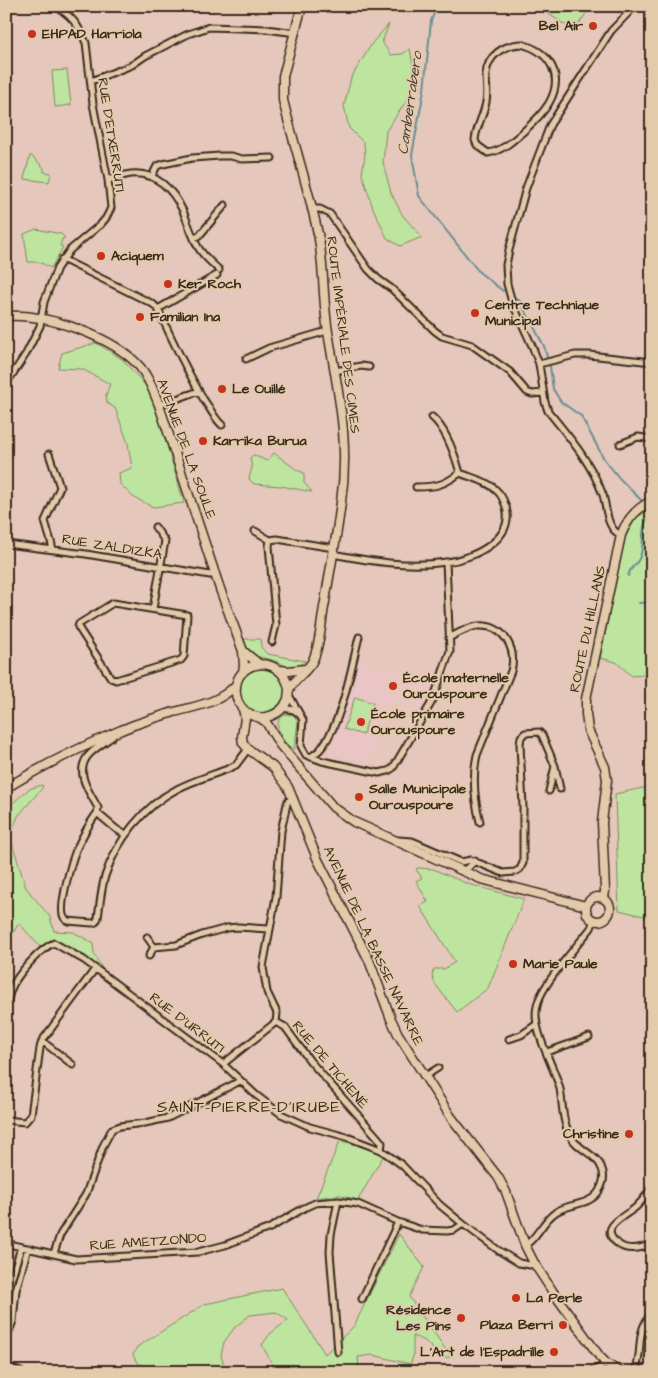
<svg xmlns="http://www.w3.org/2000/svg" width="658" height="1378" viewBox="0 0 658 1378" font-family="'Architects Daughter',sans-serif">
<rect width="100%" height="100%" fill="#e6c7bb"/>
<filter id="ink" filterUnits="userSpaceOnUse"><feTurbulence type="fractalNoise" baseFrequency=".02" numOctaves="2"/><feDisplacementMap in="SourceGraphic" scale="10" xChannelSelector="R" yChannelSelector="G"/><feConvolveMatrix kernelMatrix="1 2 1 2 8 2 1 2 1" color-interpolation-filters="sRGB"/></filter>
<g filter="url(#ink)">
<path fill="#e9c5c6" d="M356 661 436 685 424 711 389 699 369 763 327 754 332 745 352 687Z"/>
<path fill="#bde5a0" stroke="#7c885f" d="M537 6H591L574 31Z
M389 24 382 42 391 55 402 54 410 49 413 66V91L386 131 383 162 391 193 403 216 422 237 400 246 387 238 373 208 362 174 365 155 364 143 349 128 344 106 351 78 373 42Z
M67 70 71 105 55 107 52 71Z
M30 156H32L44 168V172L51 173 49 182 24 179Z
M36 229 61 234 65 238 62 239 60 246 63 247 51 268 39 262H28L24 234Z
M96 343 122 359 147 387 160 421 184 503 153 507 133 497 120 484 119 473 132 468 128 443 115 408 107 403 106 395 110 384 82 369 58 368 62 353Z
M274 453 297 470 304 473V483L312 492 281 486 254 484 249 479 252 467 250 458 253 455 267 461Z
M652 508V674L632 676 616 662 600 658 625 538 636 518Z
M244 639H260L261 647 267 654 305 661C289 674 286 663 269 659 255 656 249 656 244 639Z
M239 691a23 23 0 1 1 46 0a23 23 0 1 1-46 0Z
M355 697 373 703 363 735 344 729Z
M286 714 294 715 298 722 294 750C284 743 275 732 279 719Z
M42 785 43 787 18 816 10 836 26 888 50 917 54 931 73 932 93 943 94 954 104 972 61 945 40 947 19 923 13 933 6 929V809L29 789Z
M652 786V918L619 910 615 794Z
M418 868 433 869 468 884 524 899 488 988 457 1012 435 984 432 975 434 969H444L455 962 420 906 428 902 416 881 422 878 416 869Z
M340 1141 360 1145 383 1156 358 1200 339 1195 316 1198Z
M399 1234 424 1267 409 1297 451 1357 442 1358 425 1341 413 1336V1357L410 1364 373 1355 358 1357 359 1372H253L265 1367 271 1371 275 1369 262 1345 270 1334 288 1320 276 1312 250 1315 235 1327 224 1342 221 1355 225 1369 228 1372H150L136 1361 133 1355 137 1347 205 1304 282 1288 325 1354 354 1326Z"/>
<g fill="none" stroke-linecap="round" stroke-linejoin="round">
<path stroke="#678f93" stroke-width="2" d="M437 6 431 21 424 90 412 155 419 196 479 272 503 291
M514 297 520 301 544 346 547 357
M550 366 553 389 561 402 581 416 604 459 620 479 642 501
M628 576C631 565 635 567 639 559 647 543 637 528 652 513
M639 603 652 602"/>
<defs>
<path id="street" d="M521 44C549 51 565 75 549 103 543 113 533 123 524 131 514 140 502 151 488 153L477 145 475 140C476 127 484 115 486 102 488 93 486 84 486 75 487 55 504 45 521 44Z
M91 81 132 65 145 56 188 34 209 27 266 29 296 33
M152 176 157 166 163 164 192 158 220 156H231L242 159 272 158
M108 180C116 178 123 175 131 174 156 171 173 190 183 211 188 223 192 236 198 247 203 256 211 262 219 270
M311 209H320L330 214 368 269 378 279 392 289 435 331 442 336 472 345 510 372 527 392 532 394 543 393
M194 238 199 236 225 205
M62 259 153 304 158 309C172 340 187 371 204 400 210 408 214 418 222 425
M158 309 217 275
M246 359 269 348 327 331
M539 364 575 355H589L652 362
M335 371 361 366 369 367
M6 384 26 354 40 326 44 302 57 268 70 250 101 224 106 218 111 208 108 180 93 104 86 43C79 26 71 14 54 6
M159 405 199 391
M620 444 638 437 652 439
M49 454 60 487 45 521 52 545V549
M416 487C436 487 444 485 460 473
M255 531 270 540
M621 535C606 529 607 508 603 495 591 462 569 437 548 411L545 402 539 364 533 348 512 302 507 284 506 265 509 250 526 188 550 125 611 31 635 6
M6 544 86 554 210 575 215 574
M333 554C370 561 408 568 446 562 472 559 515 540 506 507 504 501 502 495 497 491 488 481 472 478 460 473 455 455 446 429 432 417
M113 603 187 615 184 656 181 660 116 680 111 678 78 627 79 624Z
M153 609 165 541 155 527
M449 638C458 633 468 627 478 626 504 624 517 649 511 671L477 755C472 777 475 802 480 822
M272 642 276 625 269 546 270 540 277 539 334 548
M289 695 303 720 301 746 306 755 322 761 379 773 388 771 393 768 433 700 450 651 446 562
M283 708 294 710 299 714
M311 757C314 754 319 752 322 747 342 722 351 668 359 637
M549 791 555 766
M294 799 288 801 287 804 281 831 276 897 263 967 267 992 277 1013 276 1022 285 1027 310 1061 379 1139 382 1143 381 1150 402 1165 440 1205 463 1224 498 1250 519 1263 530 1265 534 1263
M97 813 98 808C90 793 75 774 87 757 93 749 104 743 112 737
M126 835 116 829 97 813C89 824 82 837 76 850 71 863 60 902 63 915 64 918 66 920 68 921L92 923 96 922 98 918C100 904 101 890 105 876 117 840 143 807 177 789 194 780 213 775 230 768L236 765 248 749
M398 840 412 841 461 862 471 860 503 873 515 872 520 869 523 863V807L520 744 521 737 525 733 539 732 542 735 555 766 560 789
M461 871 469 867 475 861
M147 937 154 947 149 956
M154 947 176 945 202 935 227 928 238 927 269 929
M6 1007C8 999 10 990 14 983 21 971 41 948 54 943L84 960 223 1064 256 1095 281 1114 310 1127 347 1137 381 1150
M509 1039 521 1035 537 1024
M42 1041 73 1065
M547 1052 589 1037
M223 1064 276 1022
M424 1077 438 1068
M6 1120 25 1122 31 1115 40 1048 42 1041 95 969
M652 1186C648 1194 642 1201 636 1207 626 1216 596 1227 618 1244 628 1252 641 1248 652 1244
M6 1239 10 1244 13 1245 76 1259 198 1252 225 1245 270 1228 304 1208 315 1203 338 1201 358 1204 398 1222 422 1230 447 1231 454 1230 463 1224
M525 1245C537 1239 542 1221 556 1212 569 1203 590 1206 599 1191 603 1184 605 1176 602 1169 598 1155 578 1150 571 1137 562 1123 563 1105 560 1089 554 1065 531 1030 537 1006 541 985 577 946 591 928L594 920
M54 1253 60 1235 86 1194 103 1146 112 1129 120 1126 145 1123 168 1118 240 1081
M6 1297 21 1247
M362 1299 398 1222
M6 1339 13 1321 16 1290 28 1248
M338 1352 330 1252 331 1235 338 1201
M6 1367 21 1372
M589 1372 607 1364
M635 1372C644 1350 634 1334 652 1313"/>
<path id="secondary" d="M6 316C46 313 114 337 140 367 149 378 154 392 159 405L220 589 243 651 244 666 243 672
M243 651 259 664
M280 670 288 671 305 669
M289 689C282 652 232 659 236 694 237 703 243 711 251 715 264 721 281 715 287 701 289 698 288 694 289 690 293 680 309 670 313 660 321 643 321 620 325 602 330 569 337 536 341 502 350 440 338 393 328 332 323 302 324 270 319 239 310 192 294 146 283 100V76L302 6
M243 709 245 718 242 737 243 743 248 749 273 767 288 787 317 858 369 960 391 1019 398 1034 451 1117 498 1177 506 1192 525 1245 534 1263 553 1292 600 1357 607 1364 620 1372
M260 718 266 722 280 745 333 807 354 822 481 879 586 906
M6 788C42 766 81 747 119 731 137 723 155 718 174 712 197 706 219 703 236 685
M586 909a12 12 0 1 1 24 0a12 12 0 1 1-24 0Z
M604 898 605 891 602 822 607 780 605 767 588 730 586 714V699L621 535C627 519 636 508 652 501"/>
</defs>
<use href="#street" stroke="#3b2a1e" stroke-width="9"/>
<use href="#secondary" stroke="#3b2a1e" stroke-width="11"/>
<use href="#street" stroke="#e2caab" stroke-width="5"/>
<use href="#secondary" stroke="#e2caab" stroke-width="8"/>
</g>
</g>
<g fill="#c8321e" stroke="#e2caab" stroke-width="2">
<circle cx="593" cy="26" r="5"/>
<circle cx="32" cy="34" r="5"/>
<circle cx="101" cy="256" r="5"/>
<circle cx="168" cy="284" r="5"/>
<circle cx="475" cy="313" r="5"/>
<circle cx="140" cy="317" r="5"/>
<circle cx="222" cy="389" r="5"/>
<circle cx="203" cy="441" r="5"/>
<circle cx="393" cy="686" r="5"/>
<circle cx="361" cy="722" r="5"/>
<circle cx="359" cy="797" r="5"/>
<circle cx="513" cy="964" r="5"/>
<circle cx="629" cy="1134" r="5"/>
<circle cx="516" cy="1298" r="5"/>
<circle cx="461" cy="1318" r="5"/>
<circle cx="563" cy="1325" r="5"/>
<circle cx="554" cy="1352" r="5"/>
</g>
<g text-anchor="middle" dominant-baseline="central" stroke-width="4" stroke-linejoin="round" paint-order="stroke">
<g font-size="14" font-weight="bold" fill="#3b2a1e" stroke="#e2caab" text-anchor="start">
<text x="583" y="26" text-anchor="end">Bel Air</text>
<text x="42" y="34">EHPAD Harriola</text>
<text x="111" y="256">Aciquem</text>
<text x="178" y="284">Ker Roch</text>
<text x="485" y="305">Centre Technique<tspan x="485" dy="16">Municipal</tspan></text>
<text x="150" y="317">Familian Ina</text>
<text x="232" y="389">Le Ouillé</text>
<text x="213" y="441">Karrika Burua</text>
<text x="403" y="678">École maternelle<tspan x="403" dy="16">Ourouspoure</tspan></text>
<text x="371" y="714">École primaire<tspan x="371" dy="16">Ourouspoure</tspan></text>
<text x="369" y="789">Salle Municipale<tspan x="369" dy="16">Ourouspoure</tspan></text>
<text x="523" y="964">Marie Paule</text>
<text x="619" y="1134" text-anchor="end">Christine</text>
<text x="526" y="1298">La Perle</text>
<text x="451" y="1310" text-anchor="end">Résidence<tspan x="451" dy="16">Les Pins</tspan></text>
<text x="553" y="1325" text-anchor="end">Plaza Berri</text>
<text x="544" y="1352" text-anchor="end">L'Art de l'Espadrille</text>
</g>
<g font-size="14" fill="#3b2a1e" stroke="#e2caab">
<text transform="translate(111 135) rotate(81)">RUE D'ETXERRUTI</text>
<text transform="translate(343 335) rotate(83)">ROUTE IMPÉRIALE DES CIMES</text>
<text transform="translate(186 449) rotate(70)">AVENUE DE LA SOULE</text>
<text transform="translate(112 547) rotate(9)">RUE ZALDIZKA</text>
<text transform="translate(588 629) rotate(-78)">ROUTE DU HILLANS</text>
<text transform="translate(373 946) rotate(65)">AVENUE DE LA BASSE NAVARRE</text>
<text transform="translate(187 1023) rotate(37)">RUE D'URRUTI</text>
<text transform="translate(330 1065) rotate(50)">RUE DE TICHENÉ</text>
<text transform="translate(148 1242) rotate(-4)">RUE AMETZONDO</text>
</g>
<g font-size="15" font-style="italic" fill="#423b32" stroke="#e2caab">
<text transform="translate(410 103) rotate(-82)">Camberrabero</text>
</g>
<g font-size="16" letter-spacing="1" fill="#3b2a1e" stroke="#e2caab">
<text x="249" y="1107">SAINT-PIERRE-D'IRUBE</text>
</g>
</g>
<rect width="658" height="1378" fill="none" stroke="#e2caab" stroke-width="25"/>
<rect x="12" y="12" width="633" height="1353" fill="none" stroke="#3b2a1e" stroke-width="2" filter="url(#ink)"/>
</svg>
